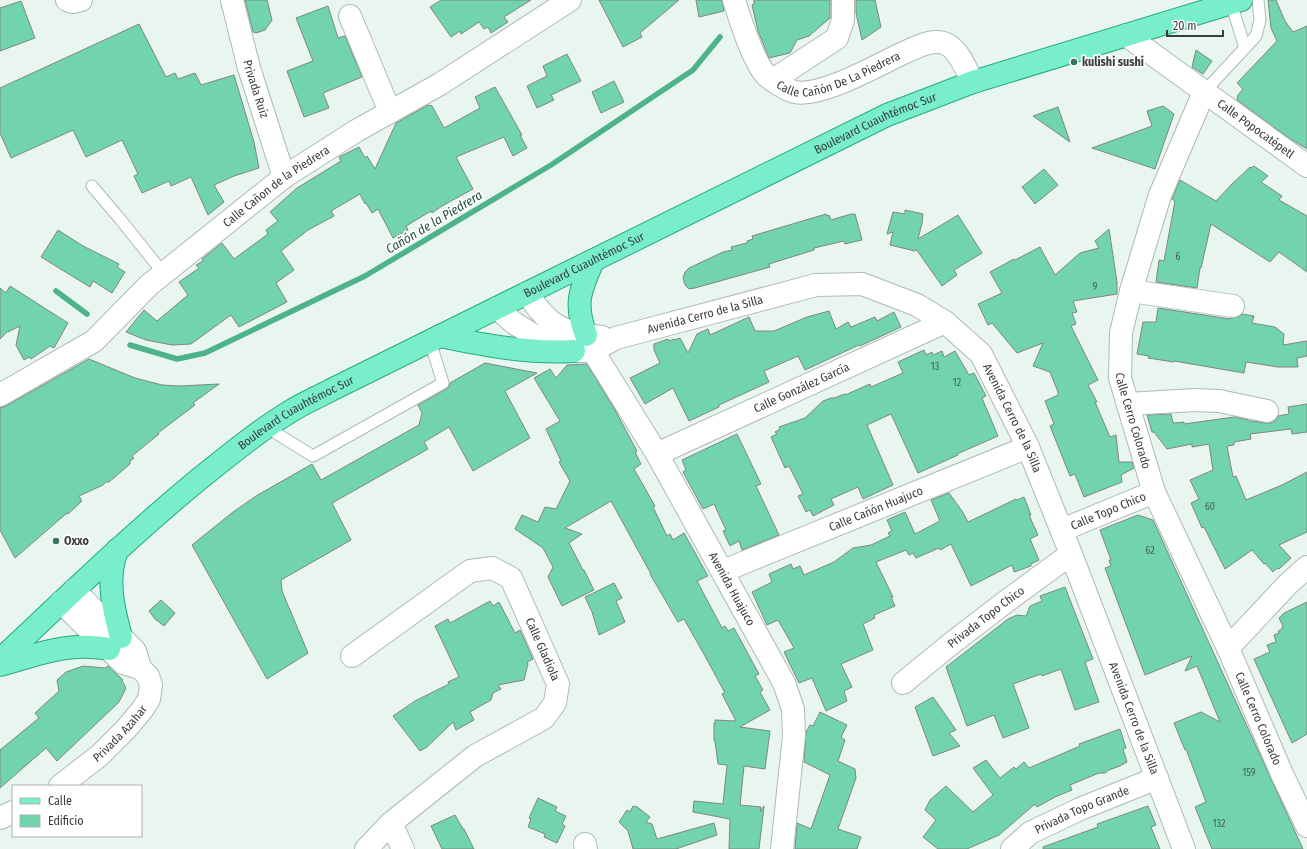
<svg xmlns="http://www.w3.org/2000/svg" width="1307" height="849" viewBox="0 0 1307 849" font-family="'Fira Sans Condensed',sans-serif">
<rect width="100%" height="100%" fill="#e9f5ef"/>
<g fill="none" stroke-linecap="round" stroke-linejoin="round">
<path stroke="#4eb38d" stroke-width="5.5" d="M56 291 87 314
M130 345 177 359 205 353 365 276 551 165 693 70 720 37"/>
</g>
<path fill="#71d4ad" stroke="#7d8883" d="M245 0H267L272 20 265 30 256 33 253 32Z
M441 0H531L504 17 508 22 491 33 488 27 484 29 479 22 461 34 460 31 451 37 430 7Z
M599 0H679L640 33 642 37 623 47Z
M696 0H722L724 11 699 17Z
M754 0H830V18L809 36 797 40 790 53 769 58 758 31 752 5 754 4Z
M856 0H875L881 27 862 40 856 13Z
M1268 0H1276L1285 21 1293 32 1307 26V149L1286 136 1237 100 1238 95 1243 89 1237 83 1277 41 1271 28Z
M21 1 35 38 0 51V8Z
M328 6 338 38 345 36 362 77 323 93 329 108 304 117 287 71 313 61 296 18Z
M139 24 166 77 175 73 178 79 195 73 201 85 234 75 254 142 259 168 234 176 214 185 224 202 208 215 191 177 171 186 169 181 142 193 134 176 138 174 122 140 86 157 73 130 11 158 0 133V88Z
M1196 50 1212 61 1203 74 1192 67Z
M567 54 581 81 551 95 554 100 537 108 527 86 547 76 543 66Z
M614 81 624 102 601 113 592 92Z
M495 87 522 135H520L527 148 513 156 504 137 456 157 473 189 442 206 432 213 431 211 406 226 408 230 393 238 378 209 372 213 366 203 365 204 360 194 331 211 334 216 308 230 281 251 294 270 276 283 287 302 239 327 231 315 191 344 172 345 146 340 126 332 144 310 157 321 188 295 179 282 199 268 196 265 203 261 202 259 222 243 234 259 268 234 266 230 278 221 270 212 297 188 341 161 339 157 359 147 365 158 367 156 375 169 396 123 428 105 432 106 444 128 480 108 475 97Z
M1163 106 1174 114 1155 169 1092 148 1152 126 1147 111Z
M1058 107 1070 142 1033 116Z
M1254 166 1268 176 1261 182 1282 196 1279 200 1307 216V272L1279 252 1270 262 1211 224 1201 268H1200L1197 288 1156 282 1159 260 1164 261 1175 201 1172 199 1180 180 1216 201 1232 184 1250 167 1251 168Z
M1044 169 1058 185 1035 204 1022 187Z
M905 210 923 214 922 223 918 239 958 215 982 253 954 270 957 275 942 286 916 249 915 251 890 245 893 232 887 234 893 212 905 214Z
M826 214 827 216 829 215 831 220 851 214H855L862 240 845 244 844 241 814 248V250L769 264 770 267 695 288 689 289 685 285 683 278 685 272 689 268 723 252 732 250 731 247 747 243V241L753 239 752 236Z
M1109 229 1117 282V294L1073 301 1077 312 1072 313 1076 324 1071 326 1098 380 1088 385 1097 402H1095L1110 437 1116 435 1119 462H1132L1134 468 1121 475 1122 482 1084 497 1075 474 1070 476 1050 426 1054 424 1045 401 1058 395V392L1050 372 1033 366 1043 343 1017 353 992 323 988 325 978 304 1002 293 990 272 1014 259 1015 260 1040 247 1055 275 1080 253 1099 248 1095 241Z
M58 230 83 246 119 264 117 267 125 272 112 293 93 281 90 287 41 257Z
M10 286 68 323 54 348 50 346 31 359 29 357 24 360 16 345 20 326 8 332V331L0 339V288L6 293Z
M1158 308 1230 319V318L1238 317 1242 314 1254 316 1252 323 1275 327 1284 334 1283 345 1307 341V356L1297 358 1298 367H1278L1246 362 1244 373 1174 361V362L1148 358 1149 356 1137 354 1143 322H1156Z
M829 311 836 329 848 322 851 327 875 317 877 321 894 312 901 327 860 346 859 345 805 370 798 356 764 371 769 382 719 405V407L689 421 673 388 645 404 630 378 660 363 654 350V344L668 339 669 341 674 339V340L680 338 688 353 697 334 708 329 710 335 749 317 755 331H774L807 317Z
M924 350 926 355 932 352 933 355 942 351 944 357 955 351 969 375 974 373 986 396 982 398 998 436 957 454 958 455 918 473 891 414 867 425 893 485 863 499 858 487 831 499 834 505 813 516 810 510 806 512 798 496 803 494 789 466 785 468 771 437 777 434 775 432 780 429 779 427 805 418 823 401 831 398H834L845 394V395L870 384 871 387 903 373 898 362Z
M89 359 135 378 162 385 180 386 219 384 193 403 195 405 158 433 159 434 132 456 134 458 130 461V464L109 482H106L103 485 79 496 82 501 68 514 67 513 15 558 0 530V408L6 406Z
M485 363 537 373 505 391 530 438 473 471 449 427 424 442 428 449 332 503 351 540 281 580 282 591 308 653 267 679 192 545 233 512 256 496 312 464 321 480 419 425 422 413 418 405 446 389 449 387 450 383Z
M587 364 615 410 637 451 635 452 641 464 634 469 655 506 653 507 667 536 670 534 673 540 684 533 708 576 697 581 722 628 725 626 728 631 734 628 759 674 755 676 763 690 760 692 770 710 740 727 770 731 765 769 744 766 740 805 761 807 760 812 764 806 759 849H729L730 819 693 812 694 801 723 804 727 765 718 764 715 741H714V723H715V720L736 721 722 694 725 693 705 656 684 619 678 622 650 574H651L611 501 565 528 582 534 569 543 583 570H584L594 590 562 606 548 577 553 567 543 548 515 529 522 515 538 522 545 507 556 509 570 481 559 462 561 461 546 429 560 421 534 378 550 369 556 378 567 365Z
M1307 404V432L1292 434 1291 429 1250 434 1251 439 1234 442V445L1227 446 1233 477 1236 476 1246 500 1282 485 1307 472V532L1279 545 1291 558 1279 569 1277 568 1273 572 1265 563 1264 564 1252 550 1225 569 1204 527 1202 528 1191 503 1199 499 1190 480 1213 470 1209 444 1192 447V444L1167 449 1154 432H1152L1147 415 1171 414 1173 423 1184 422V424L1234 417 1248 420 1249 421H1253L1264 423H1271L1276 420 1278 416 1289 414 1288 407Z
M737 434 761 484 756 486 779 535 742 550 739 541 730 546 723 531 726 530 714 504 703 509 683 472 686 470 682 460Z
M949 493 962 511 968 522 1016 499 1017 500 1024 497 1031 515H1029L1038 535 1030 539 1039 560 1031 564V566L1014 572 1012 565 971 586 951 544 940 550 939 548 916 558 913 553 909 555 906 550 876 562 893 597H891L895 606 874 615 875 618 863 624 873 650 841 664 852 687 844 691 847 701 826 711 812 678 799 683 784 652 794 648 778 620 767 625 752 592 772 582 769 574 791 564 793 569 800 566 804 575 834 562 853 548 871 545 890 536 888 533 892 531 887 520 905 512 915 534 940 521 931 500Z
M1138 515 1153 520 1303 849H1212L1195 807 1206 802 1186 749 1185 750 1174 723 1201 712 1220 722 1197 666 1185 671 1192 656 1145 675 1105 568 1111 566 1109 560H1111L1100 530Z
M614 583 622 598 616 601 625 622 599 635 592 612 585 597Z
M1065 587 1093 659 1085 662 1099 702 1075 710 1061 669 1042 676 1041 674 1013 684 1029 728 1003 738 994 715 967 726 946 667 1008 619 1017 615 1026 616 1030 606 1042 601 1040 596Z
M161 600 175 613 164 626 155 619 149 611Z
M490 601 493 606 499 602 515 633 520 630 533 659 527 662 528 664 524 680 498 685 501 689 493 693 491 700 470 712 474 720 456 730 453 722 427 747 420 751 393 716 415 701 449 684 448 682 459 677 435 626 448 619 450 623Z
M1307 602V734L1292 743 1254 659 1270 652 1267 645 1276 642 1274 635 1279 633 1278 631 1282 629V627L1283 626 1279 618 1284 613Z
M83 666 105 668 108 666 123 680 122 681 126 688 119 702 57 761 46 748 0 788V750L39 718 35 713 59 691 57 680 66 672Z
M933 697 956 730 949 733 960 746 933 756 915 707Z
M820 712 847 725 841 737 845 740 838 761 855 769 856 778 838 829 861 837 857 849H795L797 823 811 829 830 775 804 762 806 732 810 725 813 726Z
M1120 729 1126 748 1123 749 1127 762 1120 766 1109 770 1105 773H1099L1070 785 1072 790 1055 797 1037 807 1035 804 999 835 967 849H938L923 837 936 820 925 810 930 800 946 786 973 812 993 795 973 768 986 760 1000 778 1014 767 1016 769 1024 762 1029 768 1080 746 1079 744Z
M538 798 557 807 555 811 566 816 562 824 565 826 557 843 544 837 545 834 528 827 531 819 529 818Z
M633 806 635 807 636 806 650 817 646 822 652 824 657 839 714 823 717 835 676 849H633L628 831 619 822 627 810 630 812Z
M1148 806 1156 825 1151 827 1160 849H1043V847L1098 827 1097 824Z
M455 815 463 829H464L474 849H442L431 826Z"/>
<g fill="none" stroke-linecap="round" stroke-linejoin="round">
<defs>
<path id="lane" d="M1231 3 1245 48
M1204 92 1256 36 1260 20 1258 0
M92 186 120 219 164 274
M266 427 313 456 443 383 430 341"/>
<g id="street">
<path d="M67 0 73 2 81 0"/>
<path id="s1" d="M232 0 249 68 284 177"/>
<path id="s2" d="M734 0C740 19 753 61 766 75 771 80 788 91 795 92 823 98 882 62 910 50 921 45 936 38 948 45 960 52 966 70 973 82"/>
<path d="M350 16 390 112"/>
<path id="s3" d="M1126 35 1307 166"/>
<path d="M773 80 837 38 843 20V0"/>
<path id="s4" d="M1204 92 1160 195 1131 291 1121 333 1120 378 1154 492 1228 648 1282 774 1307 826"/>
<path d="M1131 291 1233 306"/>
<path id="s5" d="M586 335 593 351 657 454 784 683 793 709 794 736 782 849"/>
<path id="s6" d="M0 395 94 341 149 285 284 177 356 131 440 84 570 0"/>
<path d="M1128 404 1195 400 1219 401 1267 411"/>
<path id="s7" d="M657 454 945 322"/>
<path id="s8" d="M1062 530 1154 492"/>
<path id="s9" d="M723 571 1028 447"/>
<path d="M61 602 123 663 140 668"/>
<path d="M1228 648 1288 584 1307 567"/>
<path id="s10" d="M352 656 470 571 492 568 511 578 558 684 555 703 544 718 475 756 391 823 366 849"/>
<path id="s11" d="M903 683 952 643 1004 603 1071 554"/>
<path id="s12" d="M60 786 100 755 126 729 142 710 149 699 151 685 148 676 140 668 135 651 74 590"/>
<path d="M0 818 13 812"/>
<path d="M391 823 403 849"/>
<path d="M585 844 586 849"/>
<path id="s13" d="M1012 849 1030 833 1080 809 1157 778"/>
</g>
<g id="secondary">
<path d="M527 293C549 327 563 333 602 337"/>
<path id="s14" d="M497 308 514 323 530 333 547 343 559 347 574 351H593L616 338 816 285 862 284 917 305 945 322 981 354 1028 447 1071 554 1184 849"/>
</g>
<g id="primary">
<path d="M586 335C574 304 580 290 593 261"/>
<path d="M440 336C484 345 529 354 574 351"/>
<path d="M117 550C106 579 113 608 121 637"/>
<path id="s15" d="M0 660C65 599 129 537 198 480 228 456 258 431 291 411 304 403 318 397 331 390L887 115 973 82 1241 0"/>
<path d="M0 665C29 657 60 645 91 647 97 647 103 648 109 649"/>
</g>
</defs>
<use href="#lane" stroke="#aebab5" stroke-width="13"/>
<use href="#street" stroke="#aebab5" stroke-width="24"/>
<use href="#secondary" stroke="#aebab5" stroke-width="24"/>
<use href="#primary" stroke="#27a982" stroke-width="24"/>
<use href="#lane" stroke="#fff" stroke-width="11"/>
<use href="#street" stroke="#fff" stroke-width="22"/>
<use href="#secondary" stroke="#fff" stroke-width="22"/>
<use href="#primary" stroke="#78eecb" stroke-width="22"/>
</g>
<g fill="#3a745d" stroke="#fff" stroke-width="1.5">
<circle cx="1074" cy="62" r="4"/>
<circle cx="56" cy="541" r="4"/>
</g>
<g text-anchor="middle" dominant-baseline="central" stroke-width="3.5" stroke-linejoin="round" paint-order="stroke">
<g font-size="10" fill="#476458">
<text x="1178" y="257">6</text>
<text x="1095" y="287">9</text>
<text x="935" y="367">13</text>
<text x="957" y="383">12</text>
<text x="1210" y="507">60</text>
<text x="1150" y="551">62</text>
<text x="1249" y="773">159</text>
<text x="1219" y="824">132</text>
</g>
<g font-size="12" font-weight="bold" fill="#393e3b" stroke="#fff" text-anchor="start">
<text x="1082" y="62">kulishi sushi</text>
<text x="64" y="541">Oxxo</text>
</g>
<g font-size="12" fill="#393e3b" stroke="#fff">
<text stroke="none"><textPath href="#s2" startOffset="162">Calle Cañón De La Piedrera</textPath></text>
<text stroke="none"><textPath href="#s1" startOffset="92">Privada Ruíz</textPath></text>
<text stroke="none"><textPath href="#s15" startOffset="1035">Boulevard Cuauhtémoc Sur</textPath></text>
<text stroke="none"><textPath href="#s3" startOffset="160">Calle Popocatépetl</textPath></text>
<text stroke="none"><textPath href="#s6" startOffset="348">Calle Cañon de la Piedrera</textPath></text>
<text stroke="none"><textPath href="#s15" startOffset="711">Boulevard Cuauhtémoc Sur</textPath></text>
<text stroke="none"><textPath href="#s14" startOffset="227">Avenida Cerro de la Silla</textPath></text>
<text stroke="none"><textPath href="#s7" startOffset="159">Calle González García</textPath></text>
<text stroke="none"><textPath href="#s15" startOffset="387">Boulevard Cuauhtémoc Sur</textPath></text>
<text stroke="none"><textPath href="#s14" startOffset="599">Avenida Cerro de la Silla</textPath></text>
<text stroke="none"><textPath href="#s4" startOffset="345">Calle Cerro Colorado</textPath></text>
<text stroke="none"><textPath href="#s9" startOffset="165">Calle Cañón Huajuco</textPath></text>
<text stroke="none"><textPath href="#s8" startOffset="50">Calle Topo Chico</textPath></text>
<text stroke="none"><textPath href="#s5" startOffset="293">Avenida Huajuco</textPath></text>
<text stroke="none"><textPath href="#s11" startOffset="106">Privada Topo Chico</textPath></text>
<text stroke="none"><textPath href="#s10" startOffset="267">Calle Gladiola</textPath></text>
<text stroke="none"><textPath href="#s14" startOffset="923">Avenida Cerro de la Silla</textPath></text>
<text stroke="none"><textPath href="#s4" startOffset="669">Calle Cerro Colorado</textPath></text>
<text stroke="none"><textPath href="#s12" startOffset="80">Privada Azahar</textPath></text>
<text stroke="none"><textPath href="#s13" startOffset="81">Privada Topo Grande</textPath></text>
</g>
<g font-size="13" font-style="italic" fill="#25503f" stroke="#fff">
<text transform="translate(434 222) rotate(-31)">Cañón de la Piedrera</text>
</g>
</g>
<rect x="12" y="785" width="130" height="52" fill="#ffffff" stroke="#b0b2b1"/>
<rect x="20" y="798" width="20" height="6" fill="#78eecb" stroke="#b0b2b1"/>
<text x="48" y="805" font-size="12" fill="#393e3b">Calle</text>
<rect x="20" y="815" width="20" height="12" fill="#71d4ad" stroke="#b0b2b1"/>
<text x="48" y="825" font-size="12" fill="#393e3b">Edificio</text>
<path d="M1167 30v6h56v-6" fill="none" stroke="#393e3b" stroke-width="2"/>
<text x="1173" y="30" font-size="12" fill="#393e3b" stroke="#ffffff" stroke-width="3" paint-order="stroke">20 m</text>
</svg>
